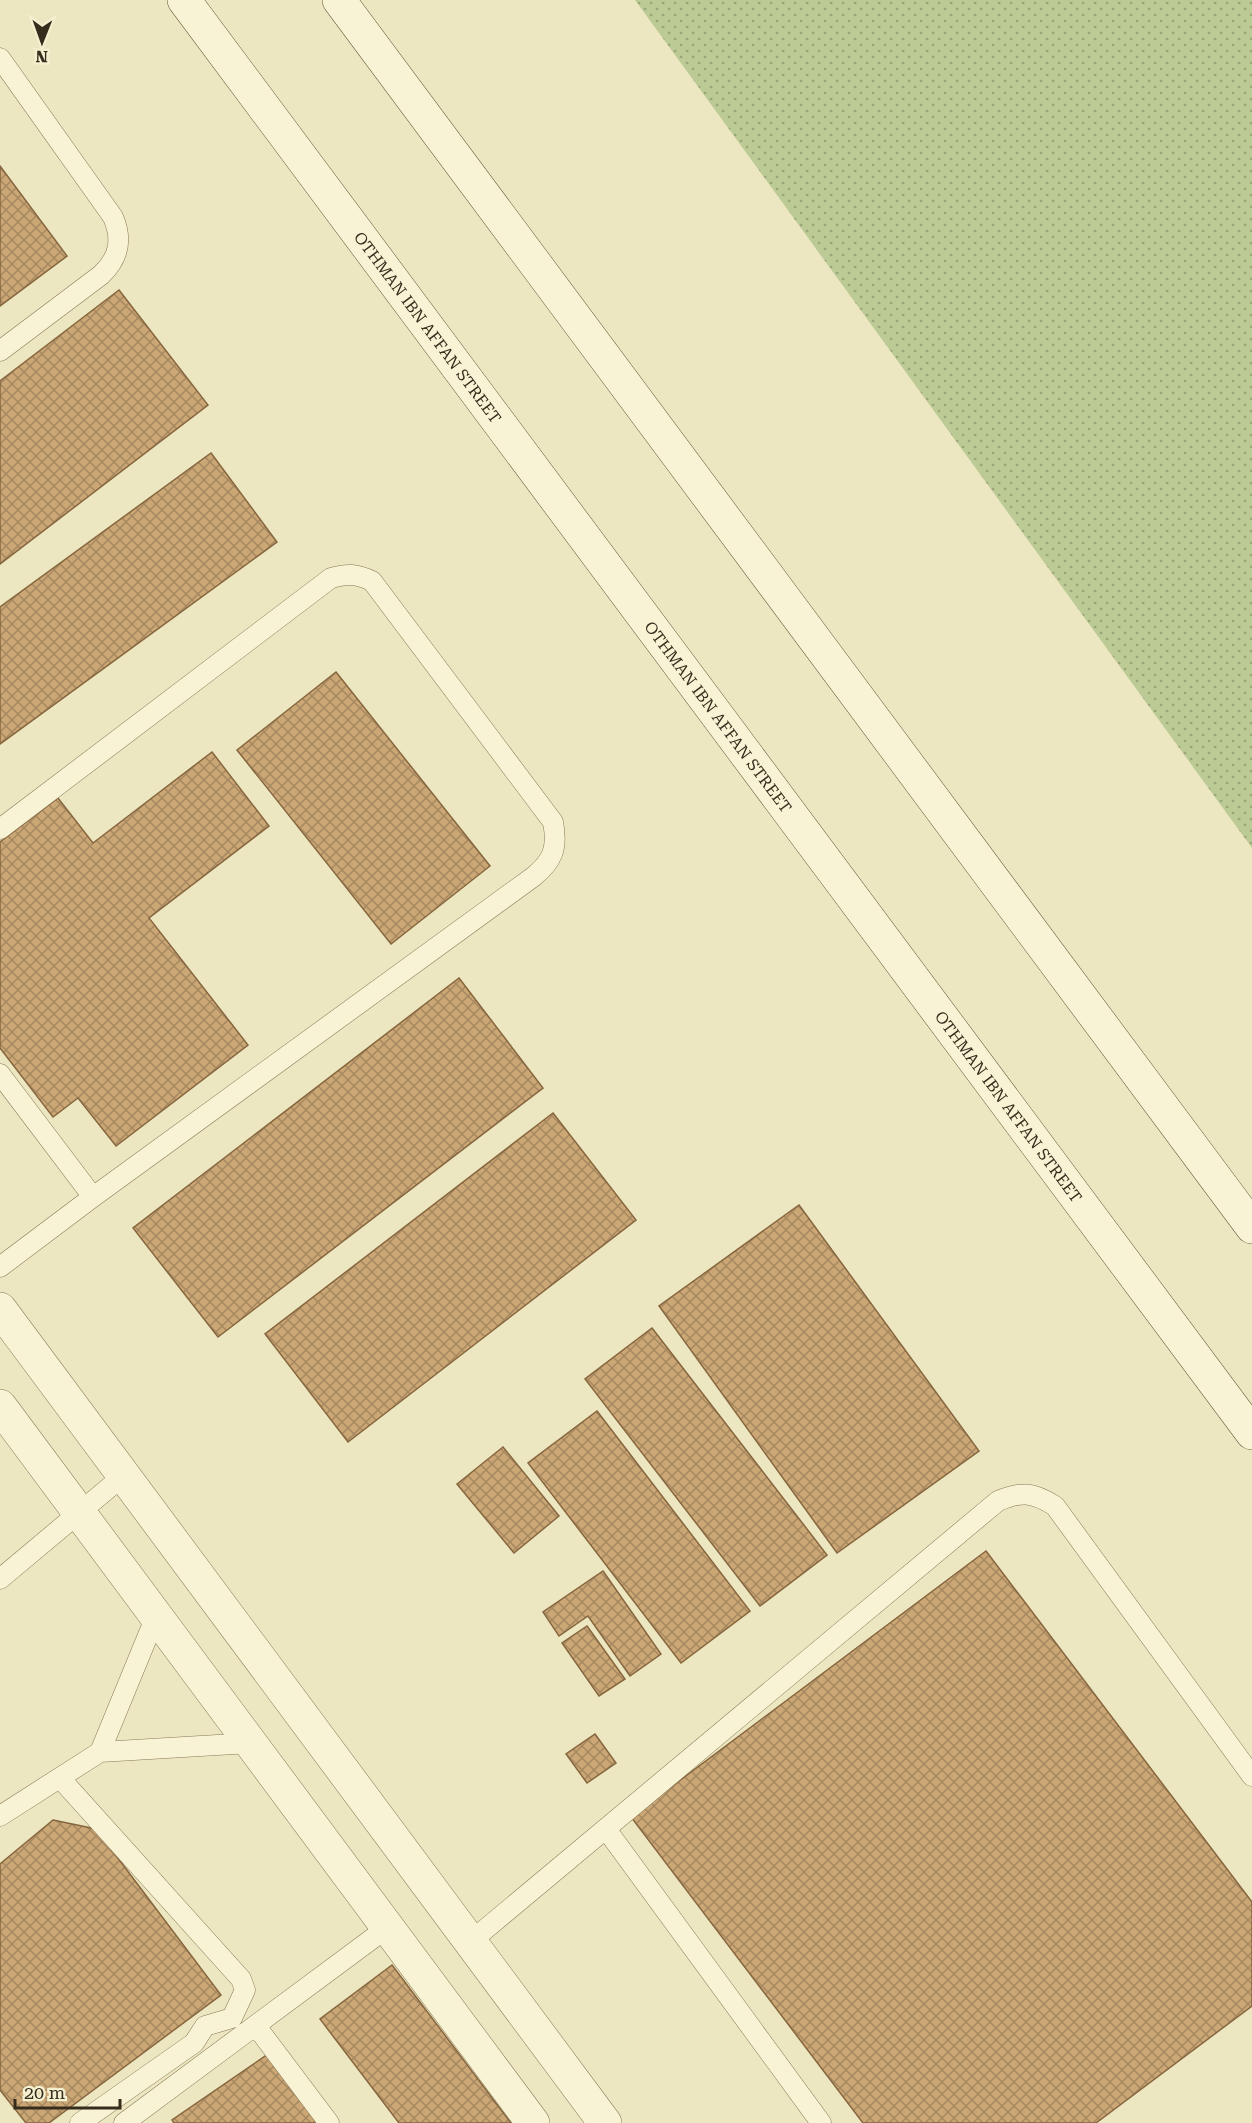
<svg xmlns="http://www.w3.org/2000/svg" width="1252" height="2123" viewBox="0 0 1252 2123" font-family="'Roboto Serif',serif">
<defs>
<pattern id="grass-dots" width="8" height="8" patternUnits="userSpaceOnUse" patternTransform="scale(1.5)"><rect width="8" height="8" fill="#bccb95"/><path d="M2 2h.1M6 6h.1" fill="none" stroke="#9aa579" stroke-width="1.8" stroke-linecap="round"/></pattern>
<pattern id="building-cross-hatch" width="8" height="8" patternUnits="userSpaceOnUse" patternTransform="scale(1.5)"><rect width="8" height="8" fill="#cca776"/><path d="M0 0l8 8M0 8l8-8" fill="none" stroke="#a68860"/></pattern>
</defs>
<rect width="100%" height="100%" fill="#ede7c1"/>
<path fill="url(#grass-dots)" d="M635 0H1252V848Z"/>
<path fill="url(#building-cross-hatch)" stroke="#86663e" stroke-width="1.5" d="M0 166 67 256 0 306Z
M119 290 208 405 0 564V381Z
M211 453 277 542 0 744V607Z
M336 672 490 866 391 944 237 750Z
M212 752 269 826 149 918 248 1045 116 1146 78 1098 53 1117 0 1048V842L58 798 93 843Z
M459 978 543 1088 218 1337 133 1228Z
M553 1113 636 1220 348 1442 265 1334Z
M799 1205 979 1451 837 1553 659 1306Z
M652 1328 827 1555 760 1606 585 1379Z
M597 1411 750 1611 681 1663 528 1463Z
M503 1447 559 1516 514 1553 457 1484Z
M986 1551 1252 1902V2006L1096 2123H863L631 1817Z
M603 1571 661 1654 630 1676 588 1616 559 1636 543 1612Z
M587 1626 625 1679 599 1696 562 1643Z
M595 1734 616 1763 587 1783 566 1754Z
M53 1820 96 1829 221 1995 49 2123H26L0 2090V1864Z
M392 1965 511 2123H399L320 2019Z
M271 2052 320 2123H174L172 2120Z"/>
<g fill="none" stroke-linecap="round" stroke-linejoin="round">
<defs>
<path id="lane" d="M0 58 113 217C123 240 119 258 101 275L0 351
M0 829 331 578C347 573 357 574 372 581L553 822C558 848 553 861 533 877L93 1197 0 1267
M0 1074 93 1197
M0 1579 123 1476
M100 1752 156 1616
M60 1778 241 1979 245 1990 232 2018 205 2026 194 2043 80 2123
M0 1816 100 1752 251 1743
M606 1829 821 2123
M470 1942 998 1501C1021 1491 1033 1492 1055 1506L1252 1776
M256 2026 329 2123
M124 2123 388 1927"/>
<path id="street" d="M0 1309 605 2123
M0 1406 533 2123"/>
<g id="secondary">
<path id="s1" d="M184 0 1252 1433"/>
<path d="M339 0 1252 1227"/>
</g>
</defs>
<use href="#lane" stroke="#877858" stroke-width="21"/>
<use href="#street" stroke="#877858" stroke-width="34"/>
<use href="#secondary" stroke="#68593c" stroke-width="34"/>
<use href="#lane" stroke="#f8f3d4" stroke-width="20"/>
<use href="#street" stroke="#f8f3d4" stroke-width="33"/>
<use href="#secondary" stroke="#f8f3d4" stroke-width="33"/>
</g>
<g text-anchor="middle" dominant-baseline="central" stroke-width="4.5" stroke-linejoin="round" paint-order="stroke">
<g font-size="16" fill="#362d1d" stroke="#f5f0d0">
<text stroke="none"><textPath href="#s1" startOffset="408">OTHMAN IBN AFFAN STREET</textPath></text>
<text stroke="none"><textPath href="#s1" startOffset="894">OTHMAN IBN AFFAN STREET</textPath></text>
<text stroke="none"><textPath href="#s1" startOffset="1380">OTHMAN IBN AFFAN STREET</textPath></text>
</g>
</g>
<g transform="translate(42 42) rotate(181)" stroke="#f5f0d0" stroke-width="4.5" paint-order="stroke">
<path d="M0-4.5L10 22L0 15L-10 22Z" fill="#362d1d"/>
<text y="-9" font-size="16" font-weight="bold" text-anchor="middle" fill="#362d1d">N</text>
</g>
<path d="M15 2099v9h105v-9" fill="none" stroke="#362d1d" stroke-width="3"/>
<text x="24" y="2099" font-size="18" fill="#362d1d" stroke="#f5f0d0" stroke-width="4.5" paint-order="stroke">20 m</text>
</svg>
